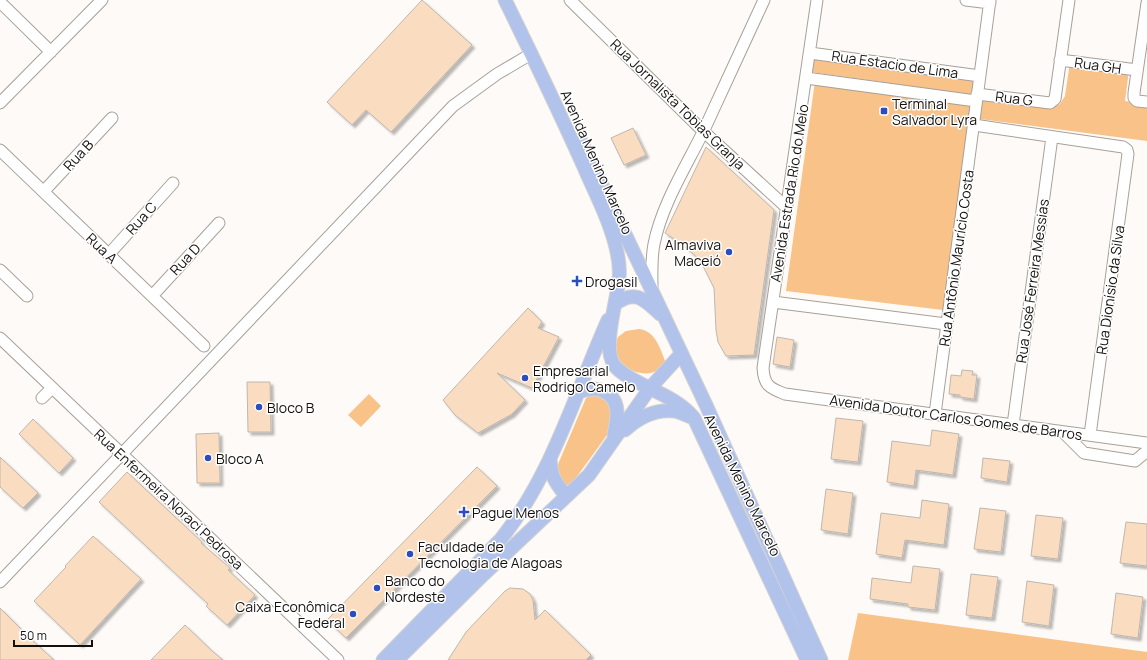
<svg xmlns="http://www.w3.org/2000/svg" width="1147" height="660" viewBox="0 0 1147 660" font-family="Manrope,sans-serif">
<defs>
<filter id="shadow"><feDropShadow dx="3" dy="3" stdDeviation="1" flood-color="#0004"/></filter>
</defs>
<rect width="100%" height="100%" fill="#fefaf7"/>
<path fill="#f8c289" d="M813 57 976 80 974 95 811 72Z
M1070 62 1129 70 1125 101 1147 105V141L980 119 983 99 1051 108 1060 104 1065 96Z
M815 81 975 105 943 310 786 291Z
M639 329C656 331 660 349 666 363 662 367 657 371 651 373 634 376 615 364 616 346 616 343 617 340 618 337L626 331Z
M598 392 610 401 613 418 610 431 570 486 562 485 556 469 586 398Z
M369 394 381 406 361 427 348 415Z
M858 613 1147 652V660H848Z"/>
<path fill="#faddc0" stroke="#bfb6ad" filter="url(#shadow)" d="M422 0 472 45 391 132 366 110 352 125 327 102Z
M633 128 646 155 624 165 611 138Z
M706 147 774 210 754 355 726 356 718 342 716 330 714 288 700 260 682 244 665 233Z
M528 308 542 322 538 328 559 337 532 388 497 373 525 400 512 414 478 433 455 415 443 400Z
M777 337 794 340 790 367 773 364Z
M962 370 973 371 972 375H977L974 399 960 397V395L949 394 951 375 961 376Z
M247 382H270L271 432H248Z
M836 418 863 421 858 462 831 459Z
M33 419 73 458 59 473 19 434Z
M932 430 959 434 953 475 916 470 914 486 887 482 892 441 930 446Z
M219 433 220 483H197L196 434Z
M0 457 38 493 23 508 0 487Z
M983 458 1010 461 1007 482 981 478Z
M477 467 497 486 346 638 327 620Z
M127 472 202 542 201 543 230 568 228 570 255 595 227 625 206 606 208 604 99 502Z
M826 489 853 493 848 534 821 530Z
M922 500 949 504 944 545 905 540 902 558 876 554 881 513 920 518Z
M980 508 1006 511 1001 552 974 549Z
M1036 515 1063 518 1058 559 1031 556Z
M1126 522 1147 524V566L1120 563Z
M93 536 141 579 80 645 34 601 66 567 65 566Z
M913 566 940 569 935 610 908 607V604L870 599 872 578 911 583Z
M971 574 998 577 992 618 966 615Z
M1027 581 1054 585 1049 626 1022 622Z
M510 588 523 589 530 594 533 600 535 620 545 610 591 655 586 660H448L466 632 505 591Z
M1116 593 1143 597 1138 638 1111 634Z
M0 608 32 640 54 660H0Z
M185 625 211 650 223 660H151Z"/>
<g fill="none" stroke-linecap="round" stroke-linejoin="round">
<defs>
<path id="minor" d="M570 0 703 131 786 207
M817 0 763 368C764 385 769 388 785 394L1147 443
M966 0 990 3
M0 2 51 52
M1147 3 1134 93V98L1137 101 1147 102
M810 53 980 76
M1060 60 1137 70
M806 78 976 101
M977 94 1050 103 1055 99 1069 0
M0 103 102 0
M974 125 1123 147 1127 150 1128 154 1090 435
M0 150 204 346
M44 191 112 118
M109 254 173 183
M0 270 27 296
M652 290C652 275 651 259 654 244 662 204 686 167 704 130 724 87 744 43 764 0
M152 296 219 223
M773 302 946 324
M0 338 338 660
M42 398 52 388
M935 414 990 0
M1013 425 1052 137
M1063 432 1084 453 1135 461 1147 451
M0 582 453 106 497 74 531 54"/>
<path id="major" d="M505 0C532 55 559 111 584 167 596 195 611 223 617 252 619 261 620 270 619 279 617 301 602 347 614 365 622 375 636 381 647 387 664 395 682 403 694 418L807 660
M581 141 706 405 821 660
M615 304C635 289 644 299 660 314
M578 392C583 391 588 389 593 389 597 389 602 390 605 392 622 401 617 420 614 435
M625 430C638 418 655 409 674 411 679 412 686 415 691 417
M550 458C551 477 555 482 566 496
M383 660 501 539C552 475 575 394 608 320
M397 660 484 574 589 475 650 388 681 354"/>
</defs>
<use href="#minor" stroke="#a8a097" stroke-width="13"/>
<use href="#major" stroke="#d5d4d3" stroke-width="15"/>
<use href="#minor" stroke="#fff" stroke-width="11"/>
<use href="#major" stroke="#b1c2eb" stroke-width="13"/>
</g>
<g fill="#2b4dbd" stroke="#fff" stroke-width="1.5">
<rect x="880" y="107" width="8" height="8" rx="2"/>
<circle cx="729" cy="252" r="4"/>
<path d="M575 275h4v4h4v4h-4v4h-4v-4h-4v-4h4z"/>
<circle cx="525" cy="378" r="4"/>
<circle cx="259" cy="407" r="4"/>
<circle cx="208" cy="458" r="4"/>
<path d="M462 506h4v4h4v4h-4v4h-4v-4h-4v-4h4z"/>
<circle cx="410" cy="554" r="4"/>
<circle cx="377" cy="588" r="4"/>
<circle cx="353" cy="614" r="4"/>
</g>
<g text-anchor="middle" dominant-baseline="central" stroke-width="3" stroke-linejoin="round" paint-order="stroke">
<g font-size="14" fill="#13100d" stroke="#fff">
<text transform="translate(895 64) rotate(8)">Rua Estacio de Lima</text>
<text transform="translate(1098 65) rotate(8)">Rua GH</text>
<text transform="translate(1014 98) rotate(7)">Rua G</text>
<text transform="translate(678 104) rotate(44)">Rua Jornalista Tobias Granja</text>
<text transform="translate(78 155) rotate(-47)">Rua B</text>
<text transform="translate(597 162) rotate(66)">Avenida Menino Marcelo</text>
<text transform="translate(789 193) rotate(-81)">Avenida Estrada Rio do Meio</text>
<text transform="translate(141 218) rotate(-48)">Rua C</text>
<text transform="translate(102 248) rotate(44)">Rua A</text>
<text transform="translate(956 258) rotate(-82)">Rua Antônio Maurício Costa</text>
<text transform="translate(185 259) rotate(-47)">Rua D</text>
<text transform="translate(1032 281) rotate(-82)">Rua José Ferreira Messias</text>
<text transform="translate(1110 290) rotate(-82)">Rua Dionísio da Silva</text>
<text transform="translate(956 417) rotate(8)">Avenida Doutor Carlos Gomes de Barros</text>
<text transform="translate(743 485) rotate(64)">Avenida Menino Marcelo</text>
<text transform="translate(169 499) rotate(43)">Rua Enfermeira Noraci Pedrosa</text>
</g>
<g font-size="14" fill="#13100d" stroke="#fff" text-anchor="start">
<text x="892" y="103">Terminal<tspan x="892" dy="16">Salvador Lyra</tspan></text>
<text x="721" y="244" text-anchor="end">Almaviva<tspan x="721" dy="16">Maceió</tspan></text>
<text x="585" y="281">Drogasil</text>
<text x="533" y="370">Empresarial<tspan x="533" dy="16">Rodrigo Camelo</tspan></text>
<text x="267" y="407">Bloco B</text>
<text x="216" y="458">Bloco A</text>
<text x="472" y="512">Pague Menos</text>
<text x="418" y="546">Faculdade de<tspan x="418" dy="16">Tecnologia de Alagoas</tspan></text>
<text x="385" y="580">Banco do<tspan x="385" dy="16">Nordeste</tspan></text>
<text x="345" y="606" text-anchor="end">Caixa Econômica<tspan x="345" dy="16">Federal</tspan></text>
</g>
</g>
<path d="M14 640v6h78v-6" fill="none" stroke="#13100d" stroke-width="2"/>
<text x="20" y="640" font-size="12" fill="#13100d" stroke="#ffffff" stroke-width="3" paint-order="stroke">50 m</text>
</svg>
